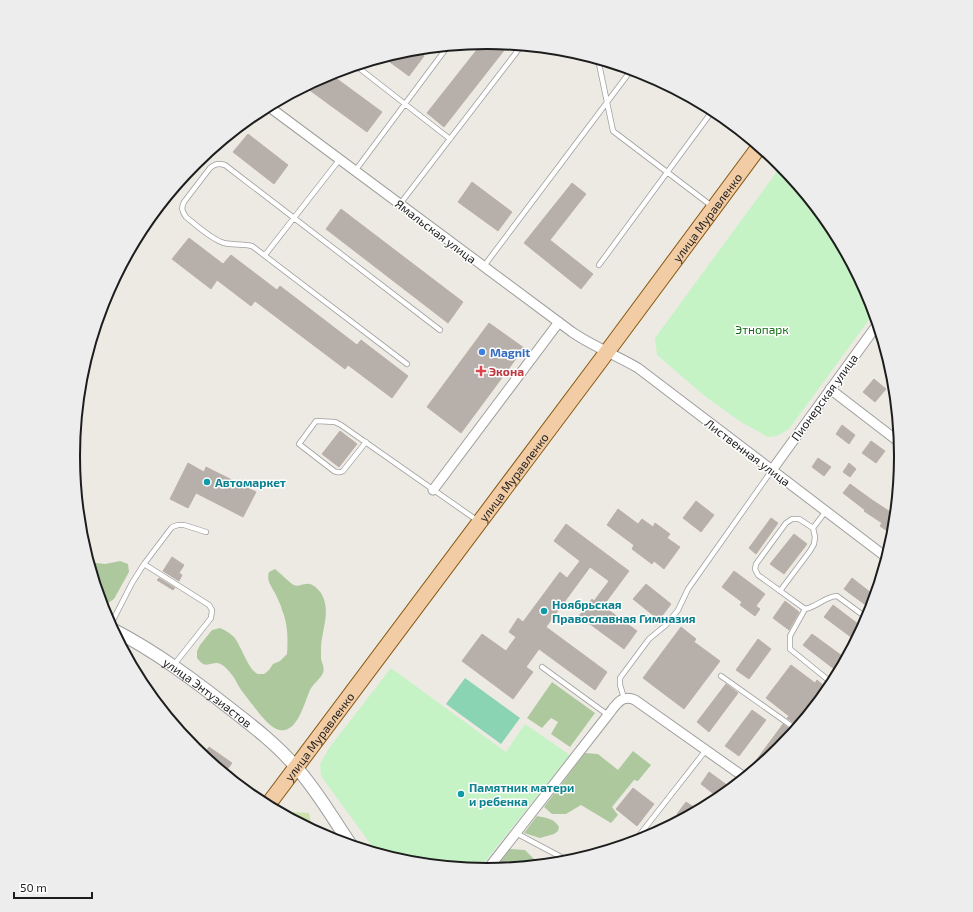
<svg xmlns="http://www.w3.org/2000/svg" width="973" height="912" viewBox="0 0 973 912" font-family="'Exo 2',sans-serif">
<rect width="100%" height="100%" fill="#edeae4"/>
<path fill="#cce2af" d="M293 812 309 813 312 830 289 818Z"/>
<path fill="#adc89d" d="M120 561 128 564 129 572 114 599 108 603 100 602 88 562 105 564Z
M275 569C279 572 291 584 294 585 298 587 302 584 306 584 312 583 317 588 321 593 332 611 321 631 321 649 321 652 321 656 321 659 322 663 325 668 323 673 321 678 313 684 310 690 305 701 299 727 285 730 272 733 258 711 251 703 247 697 242 692 238 685 236 682 235 678 232 675 228 670 223 663 216 663 206 664 205 668 197 658V651L200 645 212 630 220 628C225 630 230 633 234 637 241 645 248 670 258 674 260 674 262 674 264 674L269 670 273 664 280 661 287 654C288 639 288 624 282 610 281 605 278 600 276 595 272 587 266 581 269 572Z
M552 682 595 713 570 747 551 734 558 722 551 718 542 728 527 718Z
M633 751 651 765 638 781 634 780 612 807 618 815 611 823 581 805 566 814H552L544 807 585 753 598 754 618 770Z
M537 816C546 818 554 818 559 827L558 831 554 834 540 838 524 833Z
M510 849 525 850 535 860 538 865 495 869Z"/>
<path fill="#c6f3c6" d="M781 166 831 226 869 298 874 313 789 429 777 436 768 437 741 422 706 397 657 355 655 338Z
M391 668 506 752 525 724 570 755 479 869 406 862 377 853 321 776 320 764 329 748Z"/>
<path fill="#8ad4b3" d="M465 678 520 718 501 744 446 704Z"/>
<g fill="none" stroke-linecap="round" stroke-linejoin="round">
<path stroke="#a9cfd6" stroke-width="3" d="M318 833 319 829"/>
</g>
<path fill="#b6afaa" stroke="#bdb0a8" d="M483 42 509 44 444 127 427 113Z
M414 49 424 56 409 76 383 57 406 50Z
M329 73 382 112 367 132 304 86Z
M248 134 288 165 274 184 233 152Z
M472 182 512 212 498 231 458 202Z
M572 183 586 194 550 240 593 274 581 289 524 243Z
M341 209 463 302 448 323 326 229Z
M189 238 223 264 231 255 277 290 280 286 357 345 361 340 408 376 392 398 348 365 345 369 255 301 251 306 217 280 211 289 172 259Z
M489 323 524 348 461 433 427 407Z
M874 379 886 389 875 402 863 392Z
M842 425 855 435 849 444 836 434Z
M340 431 357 444 339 467 322 454Z
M871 441 885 451 876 463 862 453Z
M818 458 831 467 824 476 812 467Z
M188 463 204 472 206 467 256 492 243 517 196 493 188 508 170 499Z
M849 463 856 469 850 477 843 472Z
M850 484 872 500 895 515 893 535 880 526 882 523 864 511 865 510 843 493Z
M696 501 714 515 701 532 683 518Z
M618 509 638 524 642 519 653 527 655 523 670 534 667 538 680 547 664 569 654 561 652 564 632 549 634 545 607 525Z
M771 518 778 523 756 554 749 548Z
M566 524 629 571 603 606 637 631 624 649 579 616 592 599 594 601 609 581 590 567 546 627 607 672 595 690 539 649 526 667 533 672 513 699 462 661 482 634 506 651 516 637 509 632 518 618 523 622 560 572 567 578 580 561 554 541Z
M794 534 807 544 784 574 770 564Z
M172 557 184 565 179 573 182 575 179 581 163 571Z
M734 571 765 594 756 606 760 609 755 616 740 605 742 602 722 587Z
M159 578 175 588 173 590 157 580Z
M852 578 875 596 871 609 844 589Z
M646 584 671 604 659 620 633 599Z
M785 601 799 612 789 630 773 618Z
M833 605 862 627 855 640 824 617Z
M681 627 696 639 694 642 720 661 684 709 643 678Z
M812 634 845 658 838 672 803 645Z
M758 639 771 649 749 679 736 670Z
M791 665 815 683 817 680 828 689 798 726 787 718 789 716 766 698Z
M726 684 738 693 709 732 697 722Z
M752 710 766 720 739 756 725 746Z
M783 724 793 732 779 749 751 772 749 770Z
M209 747 232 763 224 774 203 756Z
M709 772 731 788 719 798 701 784Z
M633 788 654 804 637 826 616 809Z
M686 802 698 810 682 819 677 814Z"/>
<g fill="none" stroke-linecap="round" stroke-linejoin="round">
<defs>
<path id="service" d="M598 59 613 131 713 207
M355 65 450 139
M355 171 448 46
M400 204 522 45
M265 255 340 159
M599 265 713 110
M484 266 632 69
M407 364 252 246C243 244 233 245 224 243 212 240 196 225 186 217 182 211 181 208 184 202L210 168C215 164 218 163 225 165L440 330
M366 442 343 471C340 473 338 473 334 471L299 444 316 421 335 422 341 425 478 521
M813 528 799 519H792L786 523 756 564 755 569 758 575 805 609C817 607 826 596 837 596L867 618
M144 564 172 527 178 525H184L206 532
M780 591 810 551 814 544 815 537 813 528 826 511
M805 609 790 636V649L832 683
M110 626 132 583 144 564 209 605 212 610 211 618 173 666
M542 667 608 715
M721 676 796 729
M624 698 620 685V678L649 639 666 625 678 610 688 589 772 470
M516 833 561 857 568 862
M634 842 706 750"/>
<path id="minor" d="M268 106 572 332C592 346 616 355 638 368L886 557
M830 389 899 442
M772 470 877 325
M433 490 559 322
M487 870 608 715C616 705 621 694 635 700L744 777"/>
<g id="tertiary">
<path id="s1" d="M112 629C155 651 194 680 232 710 254 727 277 745 295 766 317 790 333 819 351 845"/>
</g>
<g id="primary">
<path id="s2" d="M267 806 607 352 759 147"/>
</g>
</defs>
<use href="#service" stroke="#9e9e9e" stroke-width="6"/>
<use href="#minor" stroke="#9e9e9e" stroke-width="11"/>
<use href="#tertiary" stroke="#9e9e9e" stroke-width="14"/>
<use href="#primary" stroke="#875810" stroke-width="17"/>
<use href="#service" stroke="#fff" stroke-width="4.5"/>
<use href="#minor" stroke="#fff" stroke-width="9"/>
<use href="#tertiary" stroke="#fff" stroke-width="12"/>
<use href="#primary" stroke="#f2cca5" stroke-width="15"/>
</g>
<circle fill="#3f7fe0" stroke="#fff" stroke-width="1.5" cx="482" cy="352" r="4"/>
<path fill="#e0444e" stroke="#fff" stroke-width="1.5" d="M479 365h4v4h4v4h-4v4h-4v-4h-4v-4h4z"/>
<g fill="#0f9aa8" stroke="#fff" stroke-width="1.5">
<circle cx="207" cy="482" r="4"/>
<circle cx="544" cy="611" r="4"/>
<circle cx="461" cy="794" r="4"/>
</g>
<g text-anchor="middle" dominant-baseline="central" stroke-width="3" stroke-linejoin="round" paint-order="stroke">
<g font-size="12" fill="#1d1d1d" stroke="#fff">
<text stroke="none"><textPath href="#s2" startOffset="735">улица Муравленко</textPath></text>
<text transform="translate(436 231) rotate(37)">Ямальская улица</text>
<text transform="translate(824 397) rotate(-54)">Пионерская улица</text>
<text transform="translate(748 452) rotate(37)">Лиственная улица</text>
<text stroke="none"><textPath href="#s2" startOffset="411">улица Муравленко</textPath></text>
<text stroke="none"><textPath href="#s1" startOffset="115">улица Энтузиастов</textPath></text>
<text stroke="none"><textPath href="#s2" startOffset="87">улица Муравленко</textPath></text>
</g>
<g font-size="12" fill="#177019" stroke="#fff">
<text x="762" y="329">Этнопарк</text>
</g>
<g font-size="12" font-weight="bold" fill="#366cbe" stroke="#fff" text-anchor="start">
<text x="490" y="352">Magnit</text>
</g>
<g font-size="12" font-weight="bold" fill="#be3a42" stroke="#fff" text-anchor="start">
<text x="489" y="371">Экона</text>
</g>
<g font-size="12" font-weight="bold" fill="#0d838f" stroke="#fff" text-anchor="start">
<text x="215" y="482">Автомаркет</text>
<text x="552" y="604">Ноябрьская<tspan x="552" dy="14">Православная Гимназия</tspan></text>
<text x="469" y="787">Памятник матери<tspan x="469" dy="14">и ребенка</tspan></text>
</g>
</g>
<path d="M0 0H973V912H0ZM80 456a407 407 0 1 1 814 0a407 407 0 1 1-814 0Z" fill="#ededed" fill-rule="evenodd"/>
<path fill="none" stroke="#1d1d1d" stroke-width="2" d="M80 456a407 407 0 1 1 814 0a407 407 0 1 1-814 0Z"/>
<path d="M14 892v6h78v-6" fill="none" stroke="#1d1d1d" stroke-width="2"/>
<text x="20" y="892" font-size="12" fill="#1d1d1d" stroke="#ffffff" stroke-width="3" paint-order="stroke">50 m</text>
</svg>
